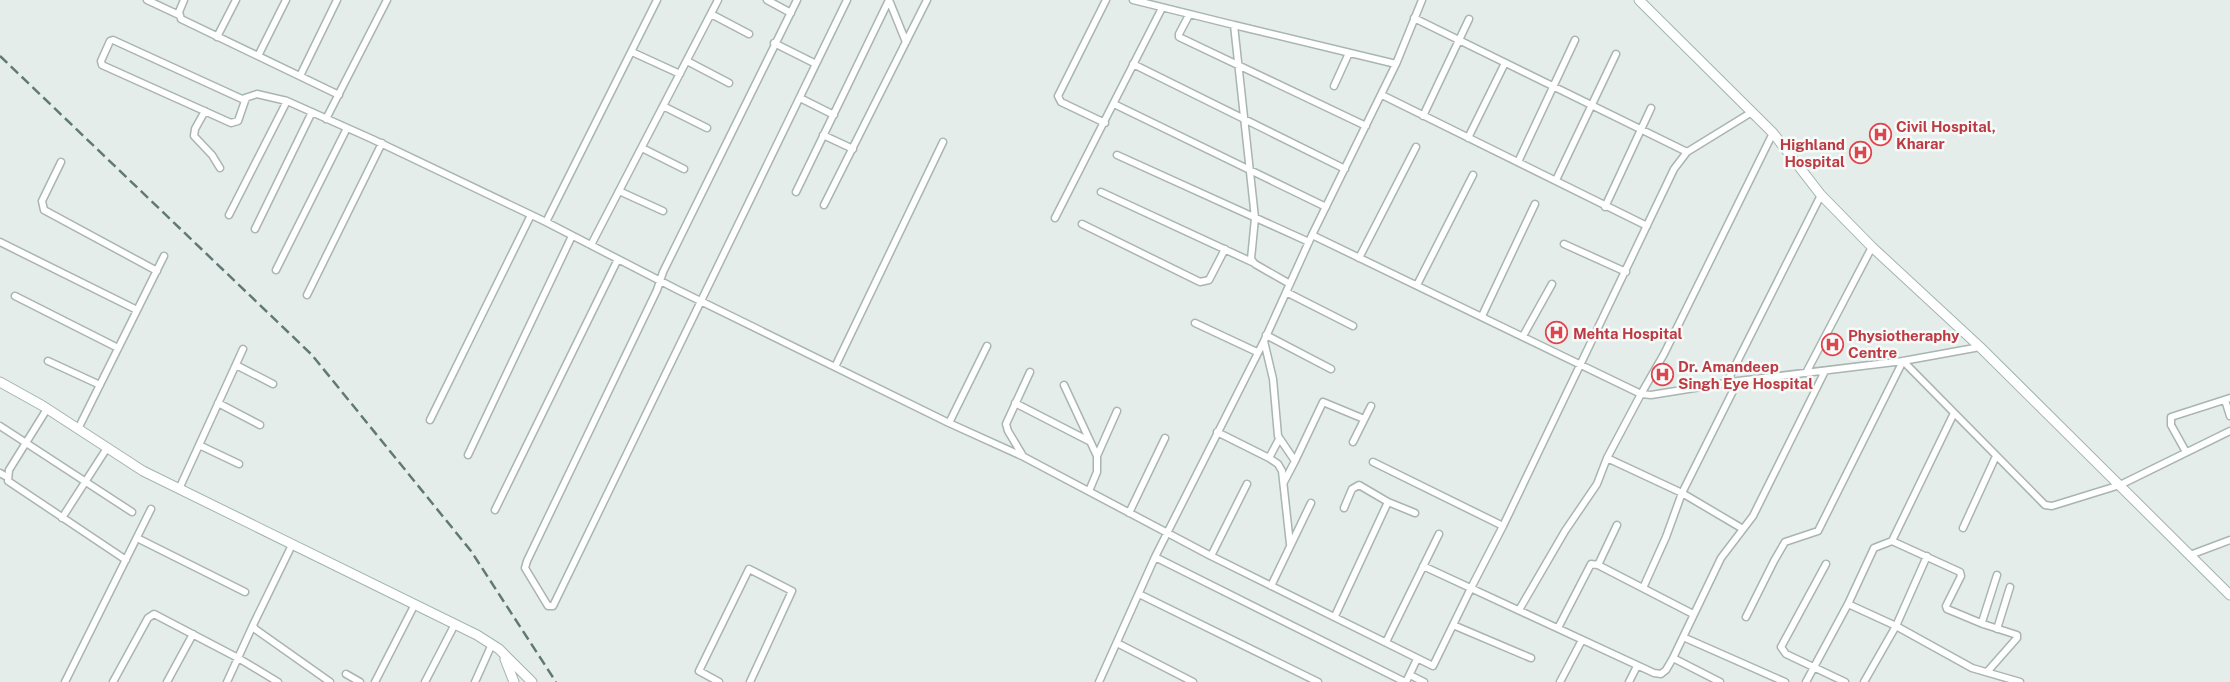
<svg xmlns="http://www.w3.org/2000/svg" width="2230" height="682" viewBox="0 0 2230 682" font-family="'Public Sans',sans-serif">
<rect width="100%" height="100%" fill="#e5edea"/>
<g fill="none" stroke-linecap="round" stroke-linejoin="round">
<defs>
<path id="street" d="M147 0 179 15
M184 0 179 12 181 19 339 95
M767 0 791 13
M797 0 663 272 657 290 527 561 525 568 548 606H553L847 0
M889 0 906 42
M1133 0 1234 25
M711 14 749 34
M1189 15 1179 34V37L1366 126
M1414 18 1687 152
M217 37 236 0
M774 43 816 64
M632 52 680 74
M258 56 286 0
M687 61 729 83
M1133 64 1345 169
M300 76 337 0
M1334 86 1349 53
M1382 95 1647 226
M246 98 238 121 231 123 102 65 101 61 110 41 113 40 242 99 257 94 287 101 372 139 546 222 678 290 949 423 1024 457 1211 556 1433 666 1471 588 1503 526 1674 169 1687 152 1752 112
M800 98 834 115
M1114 104 1326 207
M663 106 707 128
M205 111 195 129 194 136 212 155 220 168
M1423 116 1469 19
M326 119 387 0
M1105 123 1061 102 1058 96 1106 0
M823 135 853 149
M1468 138 1505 63
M642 148 684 169
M1117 155 1309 242
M61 162 42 201 44 210 157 271
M1518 162 1575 40
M1556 180 1616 54
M619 191 663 211
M796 192 889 0
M1101 192 1252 262
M824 205 927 0
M1605 207 1651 108
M229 215 287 101
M1055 218 1162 8
M546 222 657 0
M1082 224 1200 282 1209 280 1225 249
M255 229 312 112
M1312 235 1641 394 1651 395 1738 381 1903 361 1980 347
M0 242 137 310
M1564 244 1626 272
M591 245 718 0
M1359 258 1416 147
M276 270 347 128
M1290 284 1255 264 1251 259 1255 218 1234 25 1396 64
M1417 285 1473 175
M1286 292 1353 326
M307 295 382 143
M15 296 118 348
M1482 316 1535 204
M1195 323 1257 352
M1266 335 1331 369
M1523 336 1552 284
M1264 341 1273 379 1278 436 1295 461 1323 402 1364 419
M48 361 100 385
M236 365 273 384
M835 367 943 142
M1806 373 1872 247
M1726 384 1821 195
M1064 385 1097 456V472L1089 491
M2225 400 2230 416
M218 403 260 425
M1015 403 1089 441
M47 409 9 470 8 481 126 560
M1954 413 1892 541 1960 572 1961 576 1946 606 1947 609 1983 624 2017 635V638L1987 672
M430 420 531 215
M949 423 987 346
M0 426 132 512
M78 429 164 256
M1217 432 1269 458 1279 439
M1353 442 1371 406
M199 445 239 464
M2186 452 2171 425V417L2230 398
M468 455 572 236
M1023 456 1008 431 1006 424 1030 372
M1097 456 1117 411
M1269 458 1278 464 1282 471 1290 544
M1607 458 1682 493 1743 529
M1373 462 1503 526
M0 473 7 477
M1284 482 1295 461
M179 489 243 349
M1344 508 1352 489 1359 485 1388 502 1415 513
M495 510 618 259
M1129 513 1165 438
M62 518 107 448
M1963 528 1996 456
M137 538 245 592
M292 545 253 625 255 629 330 682
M2190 555 2230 540
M1211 556 1247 484
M1155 557 1405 682
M1826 564 1781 647 1786 654 1845 682
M1598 565 1617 525
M1423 566 1654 673 1661 674 1666 670 1673 658 1721 558 1753 516 1825 371
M1271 586 1311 503
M1643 588 1666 537 1682 493 1738 381
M1139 594 1318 682
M1848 604 1896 626 1972 668 2020 682
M1519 610 1565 531 1597 484 1607 458 1641 394 1664 354 1773 133
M1335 616 1388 502
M1746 617 1774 561 1785 542 1818 531 1903 361 2045 505 2052 506 2120 485 2230 431
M1983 624 1982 622 1997 575
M1453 625 1531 658
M1558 628 1591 564 1598 565 1693 614
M1997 629 2010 587
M1683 637 1785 682
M1386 642 1439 534
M1117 643 1193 682
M1673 658 1720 682
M346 674 360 682
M1410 675 1424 682
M65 682 151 509
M113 682 148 618 154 614 238 658 278 682
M167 682 193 634
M227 682 253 625
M375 682 415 604
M425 682 455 624
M475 682 492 644
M719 682 699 671 749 569 792 591 750 682
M1099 682 1155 557 1264 341 1312 235 1396 64 1422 0
M1406 682 1417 659
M1560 682 1582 640
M1629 682 1637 666
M1806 682 1848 604 1874 548 1892 541
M1864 682 1896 626 1927 556"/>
<path id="secondary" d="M1639 0 1773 133 1821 195 1872 247 1980 347 2230 595
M0 382 43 406 143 471 477 635 499 649 532 682
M505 659 514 682"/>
</defs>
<use href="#street" stroke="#a8b5b1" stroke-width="9"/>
<use href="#secondary" stroke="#a1b5af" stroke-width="11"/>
<use href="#street" stroke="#fff" stroke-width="6"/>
<use href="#secondary" stroke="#fff" stroke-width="9"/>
<path stroke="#607974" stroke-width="2.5" stroke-dasharray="10 5" stroke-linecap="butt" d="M0 56 312 355 471 551 556 682"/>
</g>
<defs>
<symbol id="hospital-ring" viewBox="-11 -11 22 22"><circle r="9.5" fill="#f6faf8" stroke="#e0444e" stroke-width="1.5"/><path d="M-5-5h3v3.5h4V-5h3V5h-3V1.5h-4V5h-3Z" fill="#e0444e"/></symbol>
</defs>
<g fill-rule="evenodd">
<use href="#hospital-ring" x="1868" y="122" width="25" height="25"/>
<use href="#hospital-ring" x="1848" y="140" width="25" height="25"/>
<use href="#hospital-ring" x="1544" y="320" width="25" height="25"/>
<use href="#hospital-ring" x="1820" y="332" width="25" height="25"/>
<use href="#hospital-ring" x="1650" y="362" width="25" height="25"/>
</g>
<g text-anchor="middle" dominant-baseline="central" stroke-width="5" stroke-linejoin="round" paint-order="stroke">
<g font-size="15" font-weight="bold" fill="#be3a42" stroke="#f6faf8" text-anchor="start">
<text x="1896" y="126">Civil Hospital,<tspan x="1896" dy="17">Kharar</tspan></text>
<text x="1845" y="144" text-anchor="end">Highland<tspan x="1845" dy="17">Hospital</tspan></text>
<text x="1573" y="333">Mehta Hospital</text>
<text x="1848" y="335">Physiotheraphy<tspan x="1848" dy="17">Centre</tspan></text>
<text x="1678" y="366">Dr. Amandeep<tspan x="1678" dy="17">Singh Eye Hospital</tspan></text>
</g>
</g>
</svg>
